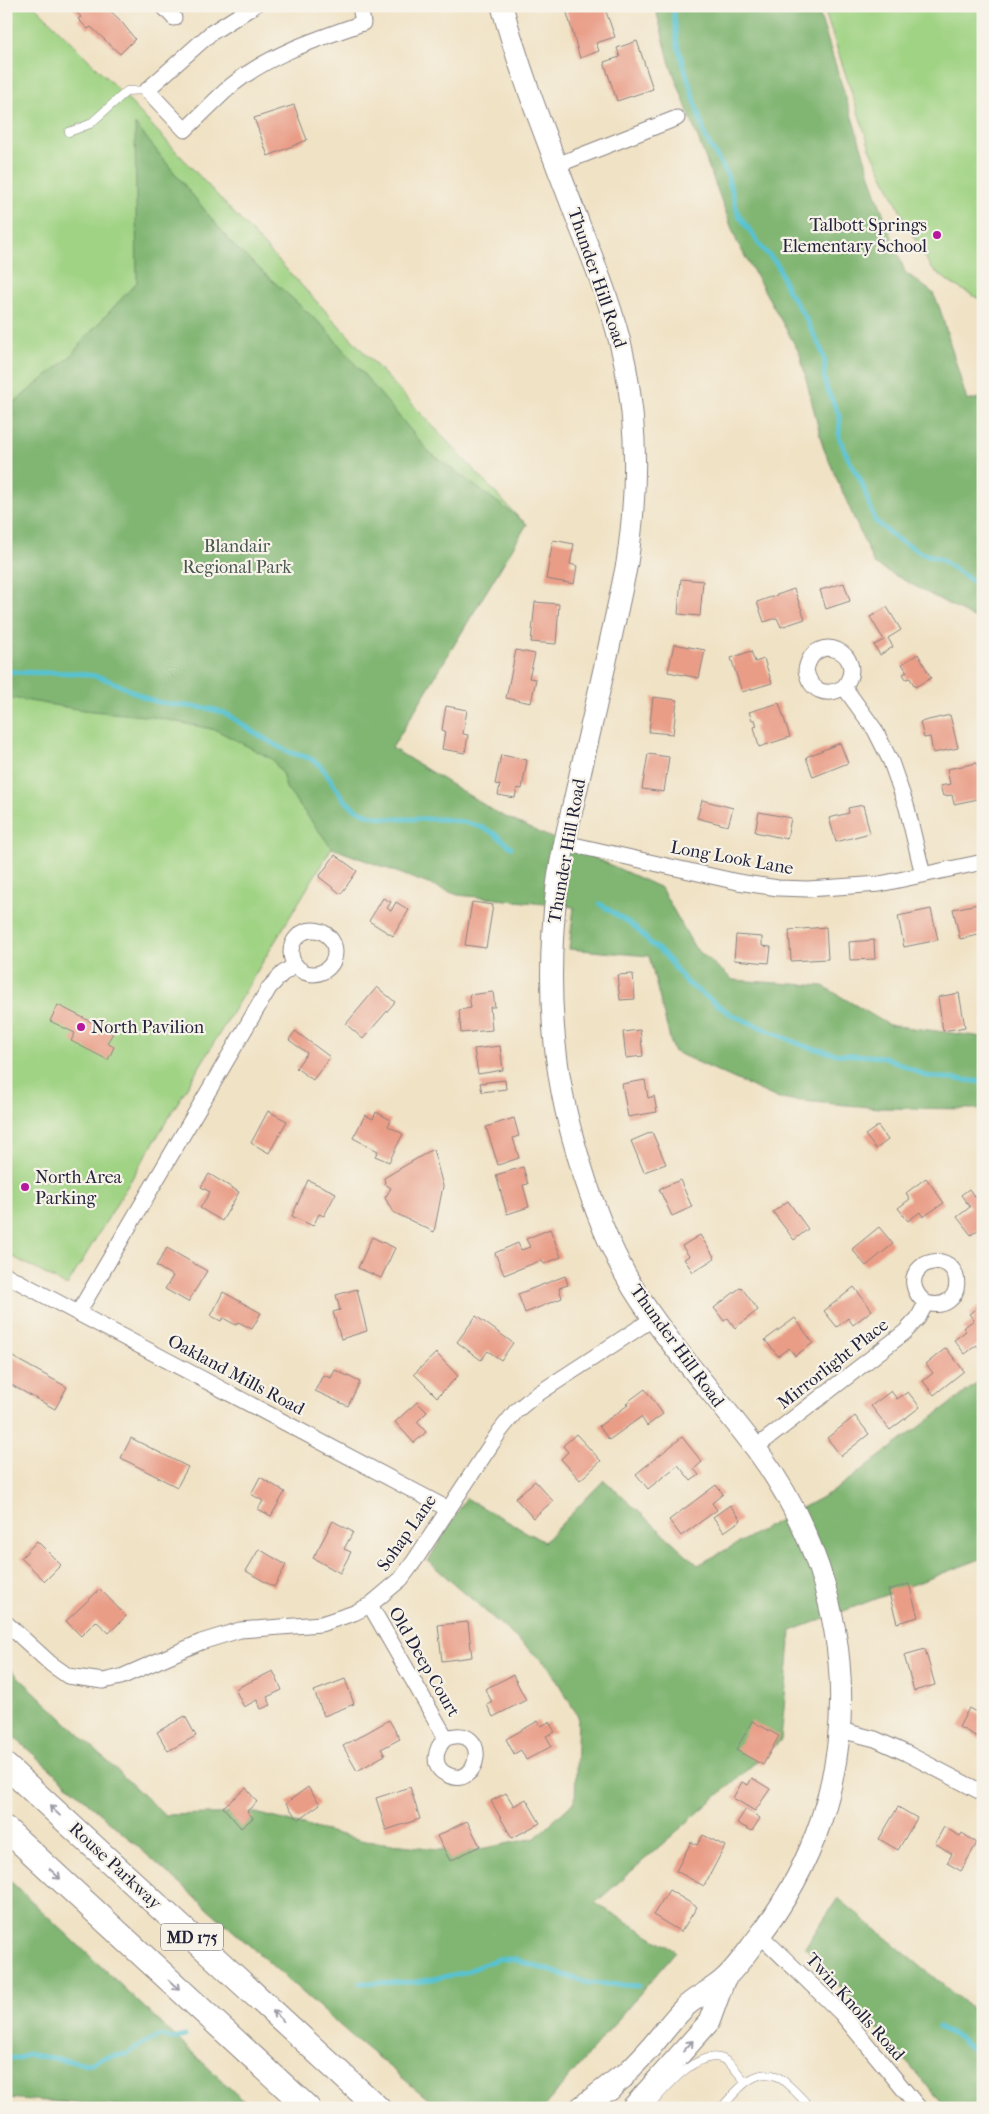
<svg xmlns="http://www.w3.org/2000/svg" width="989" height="2114" viewBox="0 0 989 2114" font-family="'IM FELL French Canon',serif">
<rect width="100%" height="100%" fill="#f7f3e8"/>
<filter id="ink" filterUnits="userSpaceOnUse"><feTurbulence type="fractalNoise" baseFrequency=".02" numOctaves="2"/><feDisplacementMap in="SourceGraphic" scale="10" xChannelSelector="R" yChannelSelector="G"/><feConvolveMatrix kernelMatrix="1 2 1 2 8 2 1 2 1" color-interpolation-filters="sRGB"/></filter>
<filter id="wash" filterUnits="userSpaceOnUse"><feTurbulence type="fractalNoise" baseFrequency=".0096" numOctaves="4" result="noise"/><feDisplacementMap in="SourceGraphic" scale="20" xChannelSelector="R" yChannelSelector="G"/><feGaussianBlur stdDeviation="1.12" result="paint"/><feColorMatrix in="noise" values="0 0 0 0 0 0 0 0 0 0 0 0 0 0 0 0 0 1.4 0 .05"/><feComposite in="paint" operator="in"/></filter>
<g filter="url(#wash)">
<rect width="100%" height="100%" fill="#f0e2c5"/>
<path fill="#a0d384" stroke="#617a60" d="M6 6H35L117 88 518 517 527 524 67 1286 6 1253Z
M823 6H978L983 21V301L952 284 931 268 905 221 870 148Z"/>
<path fill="#80b572" stroke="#516c56" d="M655 6H817L877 197 905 272 933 293 940 309 967 401 983 397V623L874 564 823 447 800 354 737 242 670 64Z
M135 124 233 245 324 327 429 452 527 524 392 748 499 814 661 888 695 948 733 980 823 986 889 1025 983 1037V1109L880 1108 779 1099 673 1051 649 956 569 949 574 907 458 895 332 848 286 788 282 773 272 759 216 730 153 717 83 710 6 697V409L70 357 85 338 137 282Z
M983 1379V1558L791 1631 781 1740 595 1903 676 1951 543 2108H439L353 2037 6 1730V1665L164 1815 256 1813 365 1841 465 1852 535 1838 575 1801 578 1716 548 1666 428 1561 466 1498 544 1542 604 1480 698 1565 835 1490Z
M6 1877 251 2108H142L6 2098Z
M838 1898 983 2018V2108H947L805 1947Z"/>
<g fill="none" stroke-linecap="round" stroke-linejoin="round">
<path stroke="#57c2d1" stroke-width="5" d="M673 6 677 43 706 139 727 174 738 214 762 248 777 264 787 289 805 317 821 349 825 362 824 376 827 389 840 417 839 437 848 458 862 483 875 521 898 540 912 547 921 553 940 559 983 588
M6 671C34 675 62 670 89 675 111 678 129 691 148 699 171 708 196 704 219 711 231 714 243 726 254 732 265 739 276 746 287 751 294 755 302 755 309 758 334 770 332 800 364 813 383 820 400 819 420 819 442 818 474 821 493 833 500 837 505 843 511 847
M600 904 635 927 650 943 664 954 686 982 732 1015 804 1046 836 1054 885 1057 926 1076 983 1082
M360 1983 417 1982 463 1973 497 1959H513L589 1983 639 1986
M938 2027 959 2038 983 2058
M6 2058H20L27 2054 89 2064 103 2058 127 2054 144 2043 161 2036 172 2039 185 2036"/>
</g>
<g id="blocks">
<path fill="#e99d87" d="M71 6H105L120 20 135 39 120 54 91 27 88 29 78 19 81 17Z
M565 6H604L615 37 596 43 599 51 580 58Z
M637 41 653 89 617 101 604 62 620 57 617 48Z
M294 105 307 140 268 156 254 118Z
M553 540 574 544 570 564 577 566 574 584 546 579Z
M681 579 703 581 700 616 678 614Z
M844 583 850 601 826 609 820 590Z
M794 589 805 619 781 627 777 618 764 622 757 602Z
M535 602 559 604 556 644 531 642Z
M887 607 901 630 888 638 893 647 880 655 874 645 884 640 870 617Z
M674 644 705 650 699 678 668 672Z
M516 650 535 654 529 678 536 679 531 703 506 698Z
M751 651 755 662 764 659 772 683 742 692 731 658Z
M918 654 931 678 915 687 910 678 906 679 903 674 907 672 902 664Z
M653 697 677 700 673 734 649 732Z
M779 703 790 737 759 747 754 727 757 726 755 720H752L749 712Z
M446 706 467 710 463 734 468 735 465 753 442 749 445 731 442 730Z
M950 715 958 748 933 753 930 737 924 738 920 722Z
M840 743 848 763 813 777 806 757Z
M648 754 669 757 664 792 642 789Z
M501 755 527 760 522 789 517 788 515 798 498 795 500 785 495 784Z
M977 763 980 777H983V798L954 804 952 795 943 796 940 786 950 784 947 769Z
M702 800 733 808 728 826 697 818Z
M863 805 870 833 836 842 829 818 849 813 848 808Z
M759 812 791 818 787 839 755 832Z
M335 855 357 871 341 894 319 877Z
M383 898 391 902 387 908 391 911 396 902 409 910 393 936 369 921Z
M472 902 493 905 486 948 465 945Z
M983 903V934L960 939 953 909Z
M931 909 938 940 904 947 898 916Z
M826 927 828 959 791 961 789 930Z
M736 935 762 937V946L771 947 769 963 734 960Z
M874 940 875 959 850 960 849 942Z
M633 974 635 999 620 1000 617 975Z
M377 987 395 1002 363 1039 346 1024Z
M493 992 495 1007H490L492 1030 461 1033 459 1010 471 1008 469 995Z
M959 993 965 1027 943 1031 938 997Z
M58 1005 113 1033 107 1043 114 1047 108 1060 71 1041 75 1033 50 1021Z
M640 1030 643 1056 626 1058 623 1032Z
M295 1031 330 1057 313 1080 296 1068 307 1053 289 1040Z
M500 1046 503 1070 478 1074 474 1049Z
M505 1080 506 1089 482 1092 480 1083Z
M645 1080 648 1098 654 1096 657 1112 628 1117 622 1084Z
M268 1111 287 1121 269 1153 251 1143Z
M376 1112 391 1120 388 1126 403 1134 389 1162 375 1156 378 1151 353 1138 365 1115 373 1119Z
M514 1118 519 1136 513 1138 519 1158 498 1165 486 1127Z
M878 1126 888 1140 876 1149 865 1135Z
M652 1132 666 1164 644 1172 631 1141Z
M433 1149 443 1186 434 1232 393 1212 385 1198 391 1188 385 1184 384 1178Z
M523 1167 528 1184 523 1185 529 1207 507 1214 496 1175Z
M209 1174 239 1192 222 1221 200 1208 210 1192 201 1187Z
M926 1178 944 1203 923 1217 920 1212 908 1221 898 1208 910 1199 906 1193Z
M308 1180 336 1193 324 1216 319 1214 313 1226 292 1216Z
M680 1180 692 1207 672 1216 659 1189Z
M969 1189 983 1208V1226L971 1235 957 1217 970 1207 961 1195Z
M788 1201 808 1229 794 1240 773 1212Z
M879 1227 893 1244 866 1266 852 1249Z
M550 1229 561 1257 544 1264 542 1260 504 1275 495 1253 518 1243 521 1250 530 1247 526 1239Z
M700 1235 715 1258 693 1272 684 1259 689 1256 682 1246Z
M372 1237 395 1248 381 1278 358 1268Z
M167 1248 207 1271 188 1302 165 1289 173 1276 156 1266Z
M565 1276 568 1285 559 1288 562 1298 525 1313 518 1294Z
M741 1287 758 1310 735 1328 728 1318 724 1321 714 1308Z
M854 1287 872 1310 853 1325 848 1318 837 1327 824 1311Z
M357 1289 367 1331 341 1339 333 1312 340 1310 336 1295Z
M223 1292 261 1313 252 1329 238 1322 236 1325 223 1318 221 1321 211 1316Z
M983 1303V1353L977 1345 965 1354 954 1340 966 1331 963 1328 974 1320 969 1314Z
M476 1316 513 1343 501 1360 488 1351 481 1360 457 1342Z
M795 1318 813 1343 795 1356 789 1348 778 1356 765 1340Z
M946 1348 964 1371 934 1395 923 1381 933 1373 926 1364Z
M436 1353 458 1376 437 1397 414 1374Z
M9 1355 67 1387 55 1409 6 1382V1360Z
M335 1370 360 1382 348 1406 315 1391 323 1375 331 1378Z
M645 1389 663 1414 647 1426 641 1417 609 1440 599 1426 628 1405 626 1403Z
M891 1391 897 1399 908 1392 920 1407 890 1430 871 1406Z
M417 1402 427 1412 417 1422 426 1432 414 1443 395 1422Z
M855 1416 869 1434 841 1456 827 1438Z
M576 1434 601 1461 580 1480 561 1459 568 1452 563 1446Z
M682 1437 702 1462 694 1469 699 1475 691 1481 678 1465 648 1489 636 1474Z
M131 1438 188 1467 177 1487 121 1458Z
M260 1477 285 1492 271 1516 258 1509 263 1501 251 1494Z
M535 1481 553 1501 533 1518 515 1498Z
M716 1485 723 1494 712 1503 717 1510 681 1536 669 1520Z
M730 1505 741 1520 724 1532 713 1517Z
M333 1521 353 1532 344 1549 351 1552 340 1573 313 1558Z
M37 1541 61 1565 45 1581 21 1558Z
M259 1549 286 1565 274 1587 246 1571Z
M909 1584 918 1617 897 1623 888 1590Z
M100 1589 126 1616 109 1633 96 1621 81 1636 66 1621Z
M468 1622 472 1657 442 1661 438 1625Z
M925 1649 935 1685 914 1691 904 1655Z
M273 1671 282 1690 267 1697 271 1705 261 1709 257 1700 244 1707 235 1689Z
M513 1675 526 1700 493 1717 487 1705 492 1702 485 1689Z
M345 1679 354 1704 324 1716 314 1691Z
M969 1708 983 1716V1740L959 1727Z
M185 1716 196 1736 168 1751 157 1732Z
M389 1720 400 1739 381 1749 385 1755 357 1771 343 1746Z
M538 1721 541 1726 549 1722 555 1732 546 1736 552 1746 526 1760 521 1750 514 1754 506 1739Z
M752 1721 779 1736 763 1765 736 1750Z
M752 1778 770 1789 755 1811 733 1798 742 1782 748 1785Z
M308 1787 320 1804 298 1820 286 1803Z
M410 1787 420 1819 386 1830 376 1798Z
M246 1788 257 1802 247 1811 253 1818 241 1828 223 1807Z
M506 1793 514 1806 526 1799 540 1823 512 1838 491 1801Z
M898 1807 917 1818 898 1850 879 1839Z
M746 1809 760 1818 752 1831 737 1823Z
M467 1821 480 1846 450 1861 437 1836Z
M944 1827 960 1836 962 1833 977 1843 961 1871 947 1863 952 1854 935 1843Z
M703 1835 725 1846 704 1886 676 1871 691 1842 697 1845Z
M669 1890 697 1907 681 1932 653 1915Z"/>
</g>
</g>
<g filter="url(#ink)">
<use href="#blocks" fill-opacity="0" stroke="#898280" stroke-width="1"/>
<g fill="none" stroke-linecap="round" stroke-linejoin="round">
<defs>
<path id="lane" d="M69 132 90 124 127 91 147 90
M6 1212 8 1208
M648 2108C664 2091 694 2051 720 2058 731 2061 738 2074 746 2082
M721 2108C735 2093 753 2067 776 2076 786 2080 803 2100 811 2108"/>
<path id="street" d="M163 6 174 18
M254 6 211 33 147 90 185 130C201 115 216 99 232 85 270 54 317 39 363 23L360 6
M557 165 677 118
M844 687C870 654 814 628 806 670 810 691 826 698 844 687L875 730 891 762 907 808 923 875
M565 843 738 882 778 888 808 889 880 884 983 862
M291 952a22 22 0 1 1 44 0a22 22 0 1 1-44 0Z
M6 1275 448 1509
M78 1313 269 988 282 974 295 965
M755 1448 905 1332 918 1318 926 1303C967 1314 965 1256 932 1262 928 1263 924 1264 921 1267 908 1278 914 1294 926 1303
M370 1605 446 1738C435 1748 431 1766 446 1774 480 1793 492 1723 446 1738
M6 1623 51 1664 68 1676 103 1681 121 1677 201 1642 240 1630 321 1624 354 1613 370 1605 401 1579 415 1560 500 1431 516 1411 533 1397 654 1318
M840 1730 875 1739 906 1753 983 1793
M760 1935 841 2013 919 2108"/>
<path id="secondary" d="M502 6C522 80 552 152 579 224 597 269 615 315 625 364 638 432 637 495 627 563 613 632 597 701 581 770 573 808 562 847 557 886 547 970 550 1057 573 1139 587 1189 606 1243 633 1288 669 1346 716 1395 757 1450 865 1597 872 1792 757 1939 747 1952 737 1967 725 1978 713 1990 696 1996 684 2008 672 2020 662 2034 651 2047 638 2062 624 2075 610 2090
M632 2108 709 2022 725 1978"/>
<path id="primary" d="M6 1766 378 2108
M6 1829 308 2108
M582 2108 622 2077"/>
</defs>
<use href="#lane" stroke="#898280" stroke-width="9"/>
<use href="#street" stroke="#898280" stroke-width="17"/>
<use href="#secondary" stroke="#898280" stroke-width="23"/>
<use href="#primary" stroke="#898280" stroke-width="26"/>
<use href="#lane" stroke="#fff" stroke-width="8"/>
<use href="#street" stroke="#fff" stroke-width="15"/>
<use href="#secondary" stroke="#fff" stroke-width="21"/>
<use href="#primary" stroke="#fff" stroke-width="24"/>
</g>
<defs><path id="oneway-shaft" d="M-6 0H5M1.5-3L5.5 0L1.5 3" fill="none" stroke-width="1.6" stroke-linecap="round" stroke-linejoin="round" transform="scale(1.25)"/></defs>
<g stroke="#9c9ca7">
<use href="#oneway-shaft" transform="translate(55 1811) rotate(-137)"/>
<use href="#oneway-shaft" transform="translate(55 1874) rotate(43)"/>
<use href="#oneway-shaft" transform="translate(174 1985) rotate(43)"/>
<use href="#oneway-shaft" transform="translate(278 2016) rotate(-137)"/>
<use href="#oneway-shaft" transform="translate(688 2046) rotate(-48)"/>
</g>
</g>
<g fill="#b5179e" stroke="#f7f3e8" stroke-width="2">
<circle cx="937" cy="235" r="5"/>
<circle cx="81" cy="1027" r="5"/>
<circle cx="25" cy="1187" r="5"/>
</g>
<g text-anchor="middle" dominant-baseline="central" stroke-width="4.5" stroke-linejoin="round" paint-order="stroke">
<rect fill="#f7f3e8" stroke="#62616f" stroke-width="1" x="161" y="1923.5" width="62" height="27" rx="4"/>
<g font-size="16" font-weight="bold" fill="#22223b">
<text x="192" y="1937">MD 175</text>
</g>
<g font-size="18" fill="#22223b" stroke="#f7f3e8" text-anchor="start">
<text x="927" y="225" text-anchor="end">Talbott Springs<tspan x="927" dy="21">Elementary School</tspan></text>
<text x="91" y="1027">North Pavilion</text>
<text x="35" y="1177">North Area<tspan x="35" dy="21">Parking</tspan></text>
</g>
<g font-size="18" fill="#22223b" stroke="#f7f3e8">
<text transform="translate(597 278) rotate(71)">Thunder Hill Road</text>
<text transform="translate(567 851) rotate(-80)">Thunder Hill Road</text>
<text transform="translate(732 858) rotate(10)">Long Look Lane</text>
<text transform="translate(677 1346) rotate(54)">Thunder Hill Road</text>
<text transform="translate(833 1364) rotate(-38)">Mirrorlight Place</text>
<text transform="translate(236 1375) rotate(28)">Oakland Mills Road</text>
<text transform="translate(407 1533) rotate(-55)">Sohap Lane</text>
<text transform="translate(424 1662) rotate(60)">Old Deep Court</text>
<text transform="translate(115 1866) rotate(43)">Rouse Parkway</text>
<text transform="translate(855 2007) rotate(48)">Twin Knolls Road</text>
</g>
<g font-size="18" fill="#485751" stroke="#f7f3e8">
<text x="237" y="546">Blandair<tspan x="237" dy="21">Regional Park</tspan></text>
</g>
</g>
<rect width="989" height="2114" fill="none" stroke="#f7f3e8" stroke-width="25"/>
</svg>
